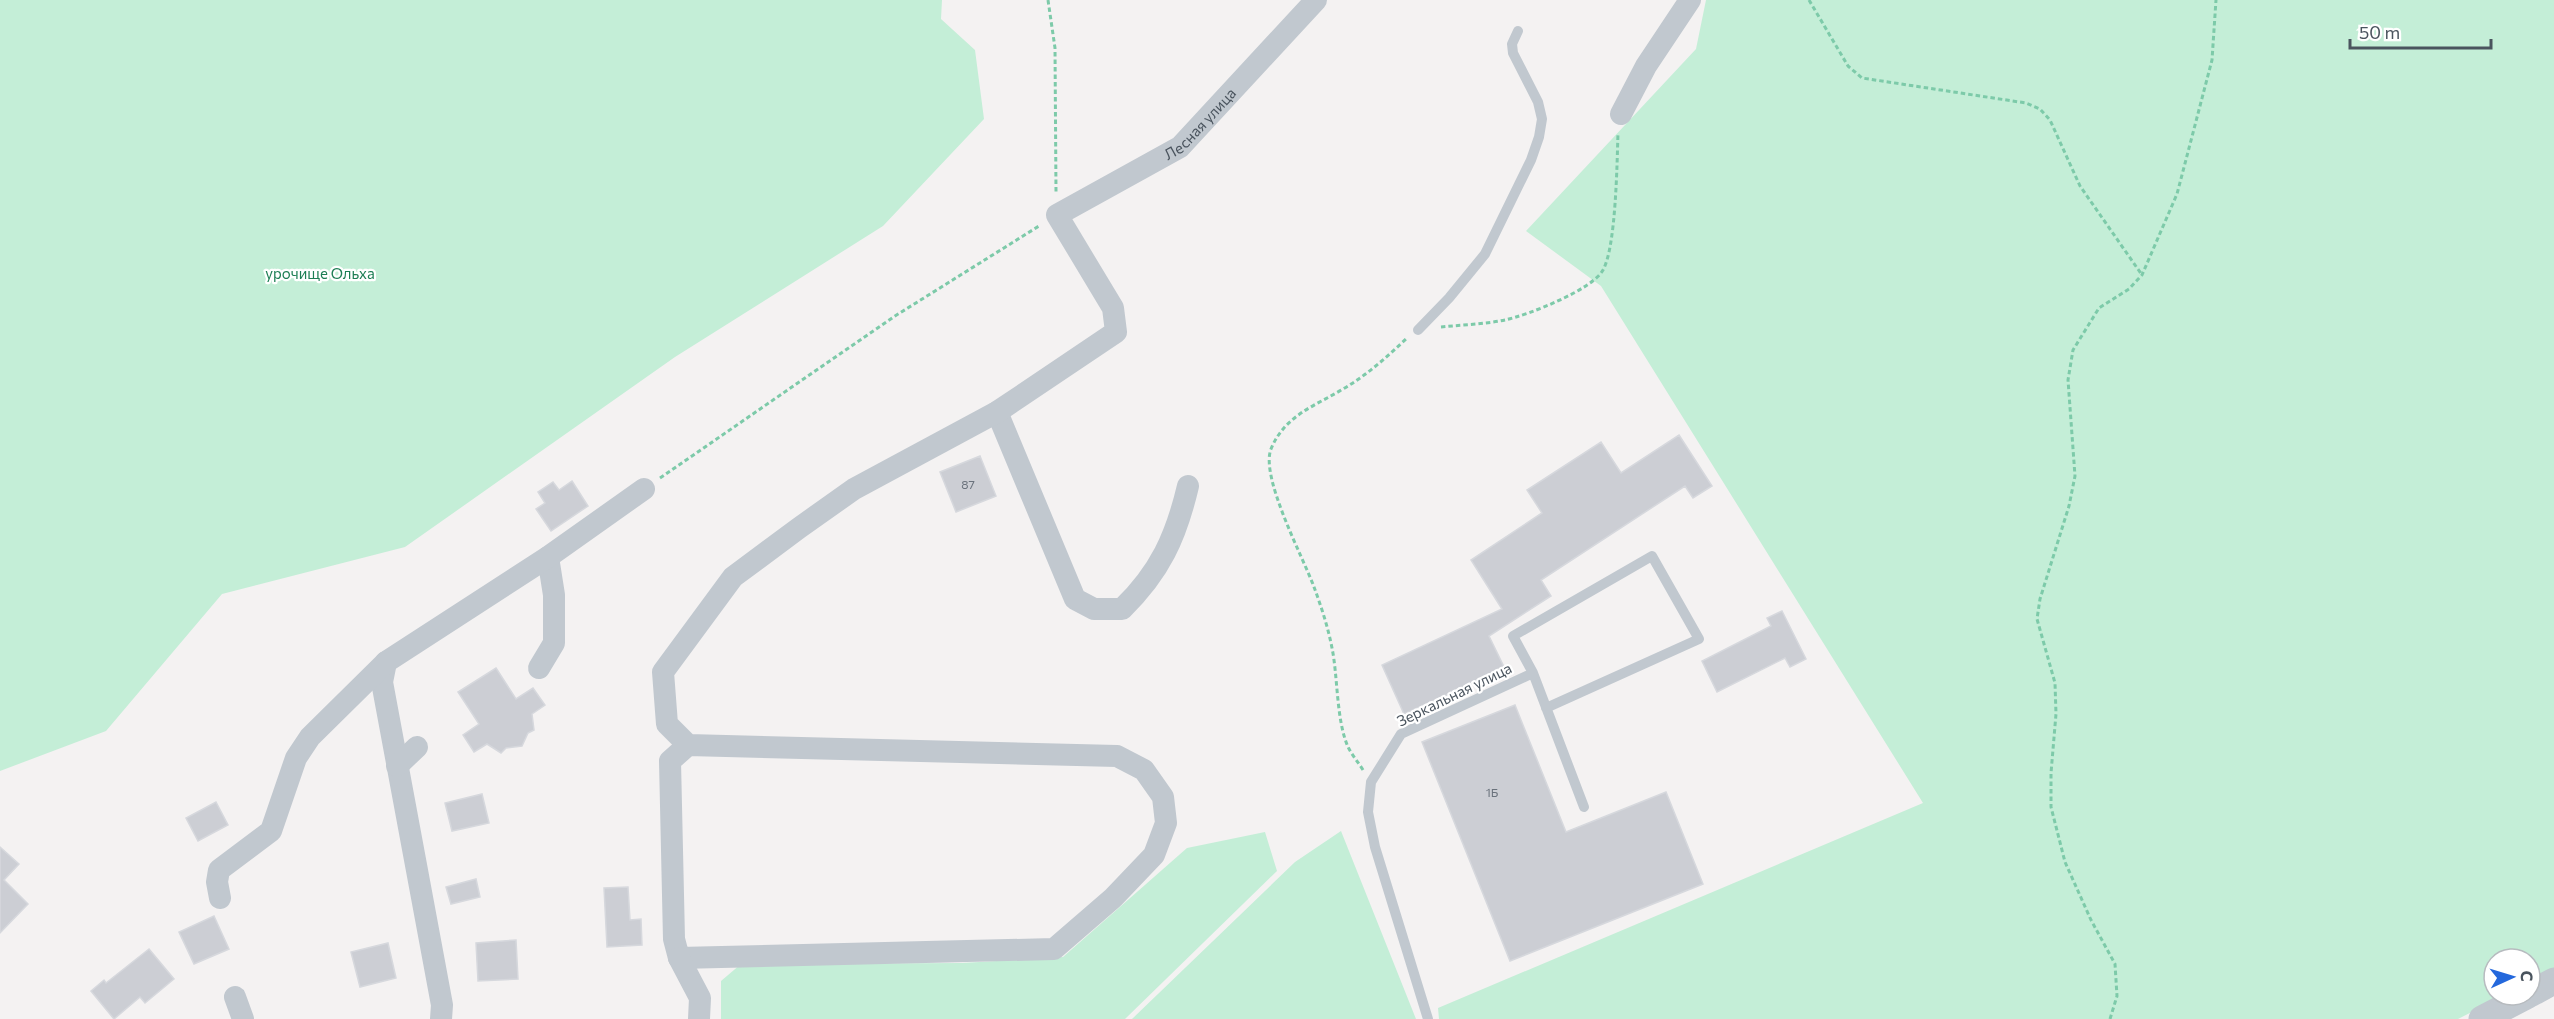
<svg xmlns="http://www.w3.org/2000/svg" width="2554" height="1019" viewBox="0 0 2554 1019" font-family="Commissioner,sans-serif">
<rect width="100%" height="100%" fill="#f4f2f2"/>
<path fill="#c4eed7" d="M0 0H942L941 19 975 50 984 119 883 226 675 357 405 547 222 594 106 731 0 771Z
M1706 0H2554V970L2530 982V959H2494V995H2505L2458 1019H1439L1438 1008 1923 803 1601 286 1526 231 1696 49Z
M1341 831 1416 1019H1132L1295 862Z
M1265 832 1277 871 1125 1019H721V981L741 964 962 963 1063 957 1187 848Z"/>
<path fill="#ccced4" stroke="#d6d8dd" stroke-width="1.5" d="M1679 435 1712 486 1693 498 1685 486 1541 580 1551 596 1489 636 1505 669 1404 714 1382 665 1502 609 1471 560 1542 513 1527 490 1601 442 1621 473Z
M980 456 996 496 956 512 940 472Z
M572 481 588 506 551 531 536 509 545 503 538 492 553 482 559 490Z
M1782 611 1806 659 1790 667 1785 658 1717 692 1702 661 1771 626 1767 618Z
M496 668 516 699 533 688 545 705 532 714 534 730 528 733 522 746 506 748 501 753 487 744 474 752 463 735 479 724 458 692Z
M1515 705 1566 832 1666 792 1703 884 1510 961 1422 742Z
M482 794 489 823 452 831 445 803Z
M216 802 228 825 198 841 186 818Z
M0 847 19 864 4 880 28 904 0 933Z
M476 879 480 897 451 904 446 887Z
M628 887 630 920 641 919 642 945 607 947 604 888Z
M214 916 229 949 194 964 179 932Z
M516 940 518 979 478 981 476 943Z
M388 943 396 978 360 987 351 952Z
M149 949 174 979 145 1003 140 997 114 1019 91 991 104 980 106 983Z"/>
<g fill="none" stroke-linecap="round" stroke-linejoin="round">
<path stroke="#7dcaa9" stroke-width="3" stroke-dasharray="4.5 3" stroke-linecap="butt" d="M1048 0 1055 48 1056 193
M1809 0 1848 66 1862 78 2026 103 2040 109 2050 120 2080 186 2142 275
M1441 327C1462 325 1485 324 1505 320 1528 315 1592 290 1603 270 1616 247 1617 163 1618 133
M660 478 895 316 1039 226
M1363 770C1358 762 1352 755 1348 747 1336 719 1338 677 1332 648 1328 627 1321 606 1314 587 1303 557 1260 477 1271 449 1285 415 1315 406 1343 389 1367 375 1387 357 1407 338
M2110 1019 2117 996 2115 964 2091 920 2065 862 2051 807V773L2056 714 2055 683 2037 619 2040 599 2069 506 2075 476 2068 380 2073 350 2099 308 2129 289 2142 275 2177 194 2212 60 2216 0"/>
<path stroke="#c1c8cf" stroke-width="10" d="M1418 330 1449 298 1485 254 1531 160 1539 137 1542 119 1538 102 1513 53 1512 44 1518 31
M1533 673 1513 636 1652 556 1699 639 1546 708
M1428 1019 1375 847 1368 812 1371 782 1401 734 1533 673 1584 807"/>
<g stroke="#c1c8cf" stroke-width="22">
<path d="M1621 114 1646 66 1690 0"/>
<path d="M997 412 1075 599 1094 609H1122C1160 572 1176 537 1188 486"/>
<path d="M386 662 382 682 442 1005 441 1019"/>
<path d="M539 668 554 643V595L548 557"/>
<path id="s1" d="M688 745 670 761 674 939 679 958 1054 949 1113 898 1154 855 1166 823 1163 797 1144 770 1117 756 688 745 667 724 663 672 733 577 799 528 854 489 997 412 1116 332 1113 308 1057 215 1180 147 1316 0"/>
<path d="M397 766 417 747"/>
<path d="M220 898 217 882 219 870 271 831 296 758 310 737 386 662 548 557 644 489"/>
<path d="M679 958 700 998 699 1019"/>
<path d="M235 997 243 1019"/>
</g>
<path stroke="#c1c8cf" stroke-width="27" d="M2530 994 2554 981
M2482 1019 2528 995"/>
</g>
<g text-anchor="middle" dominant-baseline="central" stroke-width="4.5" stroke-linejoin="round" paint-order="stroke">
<g font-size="12" fill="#6a727c">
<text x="968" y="484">87</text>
<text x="1492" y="792">1Б</text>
</g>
<g font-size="15" fill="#4a545e" stroke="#fff">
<text stroke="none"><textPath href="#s1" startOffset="2246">Лесная улица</textPath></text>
<text transform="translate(1454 694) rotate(-26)">Зеркальная улица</text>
</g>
<g font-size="15" fill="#1d7e54" stroke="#fff">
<text x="320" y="273">урочище Ольха</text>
</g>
</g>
<g transform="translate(2512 977) rotate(86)"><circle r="28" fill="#ffffff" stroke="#b7bbbf" stroke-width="1.5"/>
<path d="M0-4.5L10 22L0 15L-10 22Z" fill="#2468dc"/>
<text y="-9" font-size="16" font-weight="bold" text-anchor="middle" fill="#4a545e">С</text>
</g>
<path d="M2350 39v9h141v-9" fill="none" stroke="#4a545e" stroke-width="3"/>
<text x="2359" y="39" font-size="18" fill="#4a545e" stroke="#ffffff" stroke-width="4.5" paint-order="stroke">50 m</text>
</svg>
